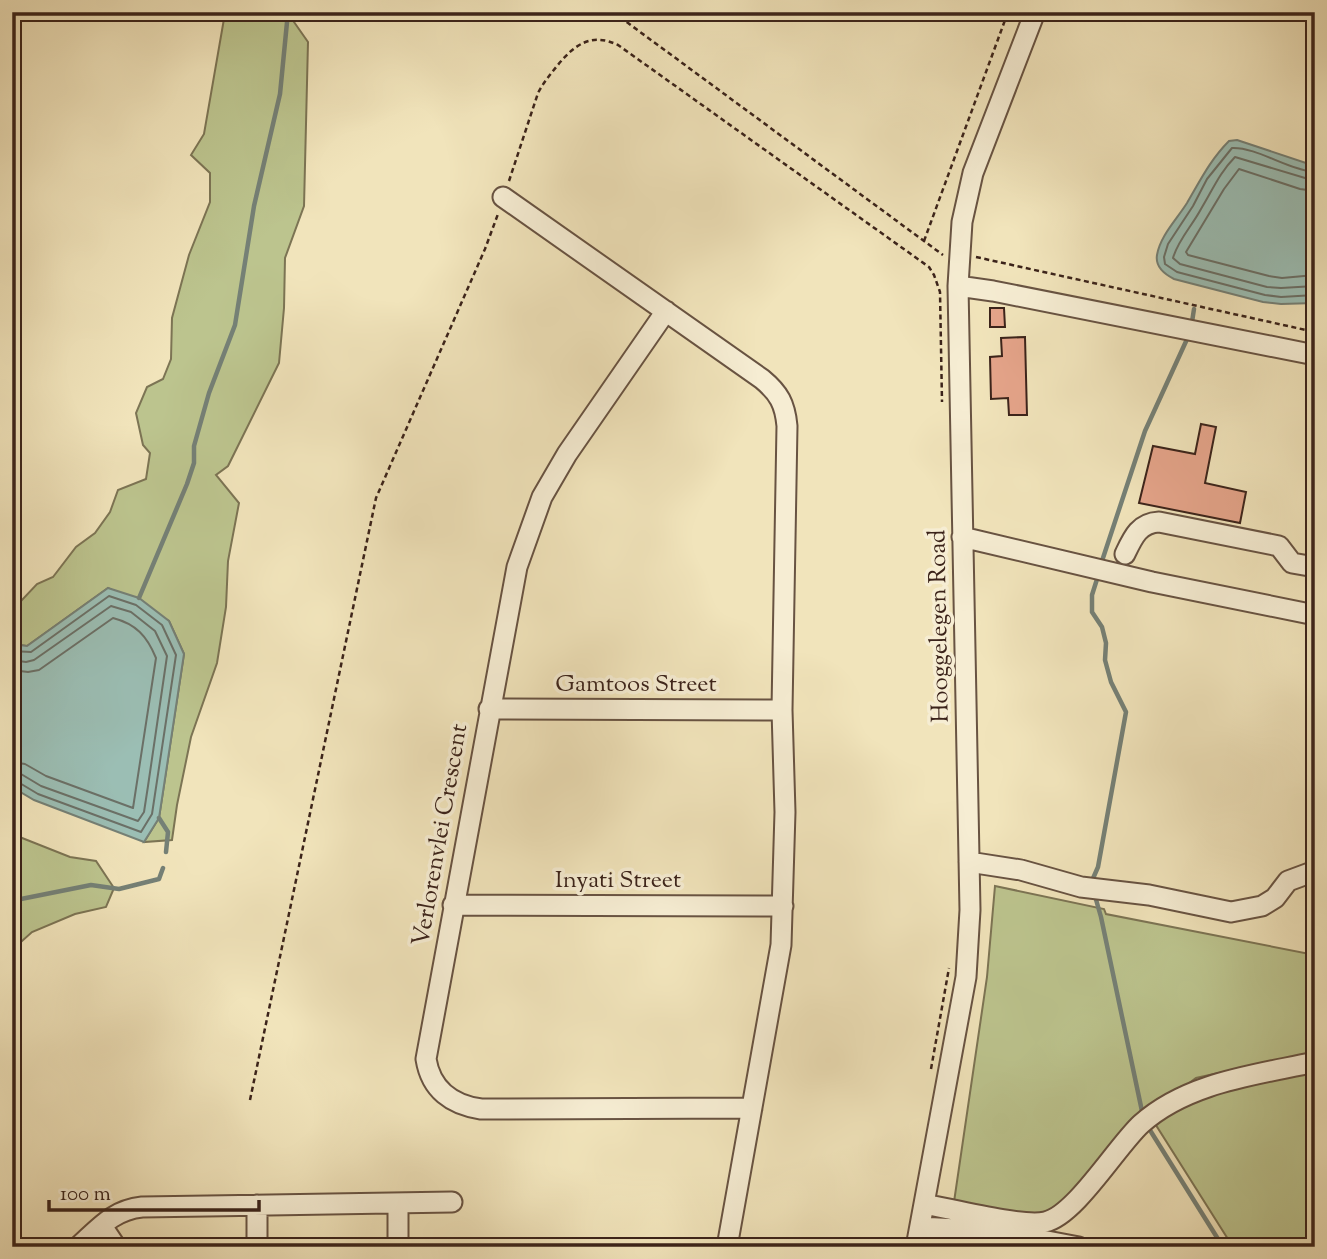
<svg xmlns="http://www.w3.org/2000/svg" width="1327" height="1259" viewBox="0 0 1327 1259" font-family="'Sorts Mill Goudy',serif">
<rect width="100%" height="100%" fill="#f1e4bb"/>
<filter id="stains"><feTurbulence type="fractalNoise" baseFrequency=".00286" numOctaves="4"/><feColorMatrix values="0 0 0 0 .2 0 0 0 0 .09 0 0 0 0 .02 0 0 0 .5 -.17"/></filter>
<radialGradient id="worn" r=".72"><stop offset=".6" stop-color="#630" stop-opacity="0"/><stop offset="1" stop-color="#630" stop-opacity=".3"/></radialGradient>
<path fill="#bcc48e" stroke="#7c7454" stroke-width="2" d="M287 12 308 42 304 206 285 258 284 308 279 363 228 466 216 475 239 503 228 561 226 607 217 663 191 737 177 805 172 840 144 842 159 818 184 654 169 621 108 588 27 646 12 644V618L20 602 37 584 53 577 76 547 95 533 110 512 118 490 146 479 150 453 143 445 136 413 147 387 163 379 171 359 172 318 189 255 210 202V173L191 155 204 134 225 13Z
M12 834 70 857 96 861 114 888 106 907 75 914 32 932 12 950Z
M995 886 1104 909 1106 914 1315 955V1052L1196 1078 1147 1115 1064 1204 1033 1217 954 1202 987 977Z
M1315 1067V1247H1233L1154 1122 1197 1096Z"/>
<path fill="#9bbeb4" stroke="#758076" stroke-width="2" d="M1237 140 1315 166V303L1281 304 1263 302 1174 279C1164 274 1155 267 1157 255 1160 236 1177 219 1187 203 1200 181 1210 160 1229 141Z
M108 588 139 598 169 621 184 654 159 818 144 842 34 800 12 787V644L27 646Z"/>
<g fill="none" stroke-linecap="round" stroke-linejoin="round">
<path stroke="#6b7067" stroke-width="2" d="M1315 172C1288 170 1257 147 1232 148L1207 179 1193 206 1168 244 1164 257 1165 264 1177 272 1265 295 1281 297 1315 295
M1315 181 1235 157C1220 172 1212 191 1201 209 1192 226 1178 240 1173 258L1180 264 1267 287 1281 288 1315 286
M1315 191 1300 189 1239 169 1224 189 1186 252 1188 255 1269 276 1282 278 1315 275
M12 651 31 652 109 596 136 605 162 625 176 655 152 814 141 832 38 794 18 782 12 781
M12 660 26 662 34 660 111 606 131 612 155 631 167 656 148 786 144 812 138 821 41 786 21 774 12 772
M12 670 28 672 39 670 113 618C136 624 147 636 156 658L133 808 46 776 25 764 12 762"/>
<path stroke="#758076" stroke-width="4.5" d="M1192 322 1194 309
M1101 564 1145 431 1188 337
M139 598 187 484 194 463V446L209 393 235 325 254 206 280 94 288 12
M159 818 168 832 166 852
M1091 883 1098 867 1126 712 1111 682 1105 660 1106 643 1102 627 1092 612V595L1098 576
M1095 896 1101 917 1143 1116
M12 905 16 900 91 885 119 889 159 879 163 868
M1148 1127 1223 1247"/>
</g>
<path fill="#e5a48a" stroke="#3b231a" stroke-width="2" d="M990 308H1004L1005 327H990Z
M1025 337 1027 415H1009L1008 398 991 399 990 357 1002 356 1001 338Z
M1201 424 1216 427 1205 483 1246 492 1240 523 1139 503 1153 446 1195 454Z"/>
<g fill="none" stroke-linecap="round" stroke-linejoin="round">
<defs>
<path id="minor" d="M503 197 762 379C779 393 785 404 787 426L782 710 785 812 781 945 727 1247
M958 286 993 291 1315 355
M666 311 567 454 542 497 517 567 426 1059C431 1090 452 1105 481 1109L752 1108
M962 537 1152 582 1315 615
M1125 554C1133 537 1139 523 1159 522L1279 546 1292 563 1315 567
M489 709 782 710
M969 862 1021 870 1081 887 1149 895 1231 912 1262 906 1275 898 1288 881 1315 871
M453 905 783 906
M398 1203V1247
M924 1204C952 1209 1021 1227 1045 1222 1075 1216 1117 1146 1141 1124 1188 1082 1256 1075 1315 1062
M102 1226 116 1247
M920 1227 993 1231 1079 1247
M78 1247C99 1228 113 1210 142 1207L452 1202
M257 1247V1205
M916 1247 966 977 970 910 958 286 962 222 973 173 1035 12"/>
</defs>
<use href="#minor" stroke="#685342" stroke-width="23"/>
<path stroke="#3b231a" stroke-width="2.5" stroke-dasharray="5 3.5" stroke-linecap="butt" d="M613 12 943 255
M509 181 538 93C543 83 550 75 557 66 574 45 591 32 618 45L929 267 934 275 940 292 942 402
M924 241 1008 12
M976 257 1315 332
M931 1069 949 968
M250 1100 376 498 485 249 498 214"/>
<use href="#minor" stroke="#f6edd3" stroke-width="19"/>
</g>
<g text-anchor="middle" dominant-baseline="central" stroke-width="7" stroke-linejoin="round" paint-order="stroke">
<g font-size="24" fill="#3b231a" stroke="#f6edd3">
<text transform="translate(940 626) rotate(-91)">Hooggelegen Road</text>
<text x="636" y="685">Gamtoos Street</text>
<text transform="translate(441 835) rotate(-80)">Verlorenvlei Crescent</text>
<text x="618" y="881">Inyati Street</text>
</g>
</g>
<rect width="1327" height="1259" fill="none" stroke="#f1e4bb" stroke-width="42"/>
<rect x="14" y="14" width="1299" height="1231" fill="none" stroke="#3b231a" stroke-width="3.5"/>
<rect x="21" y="21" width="1285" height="1217" fill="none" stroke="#3b231a" stroke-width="2"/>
<path d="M49 1200v10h210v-10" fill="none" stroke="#3b231a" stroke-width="3.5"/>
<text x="60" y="1200" font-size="21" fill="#3b231a" stroke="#f6edd3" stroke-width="5" paint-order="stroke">100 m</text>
<rect width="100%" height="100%" filter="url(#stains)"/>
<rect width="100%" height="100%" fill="url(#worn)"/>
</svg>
